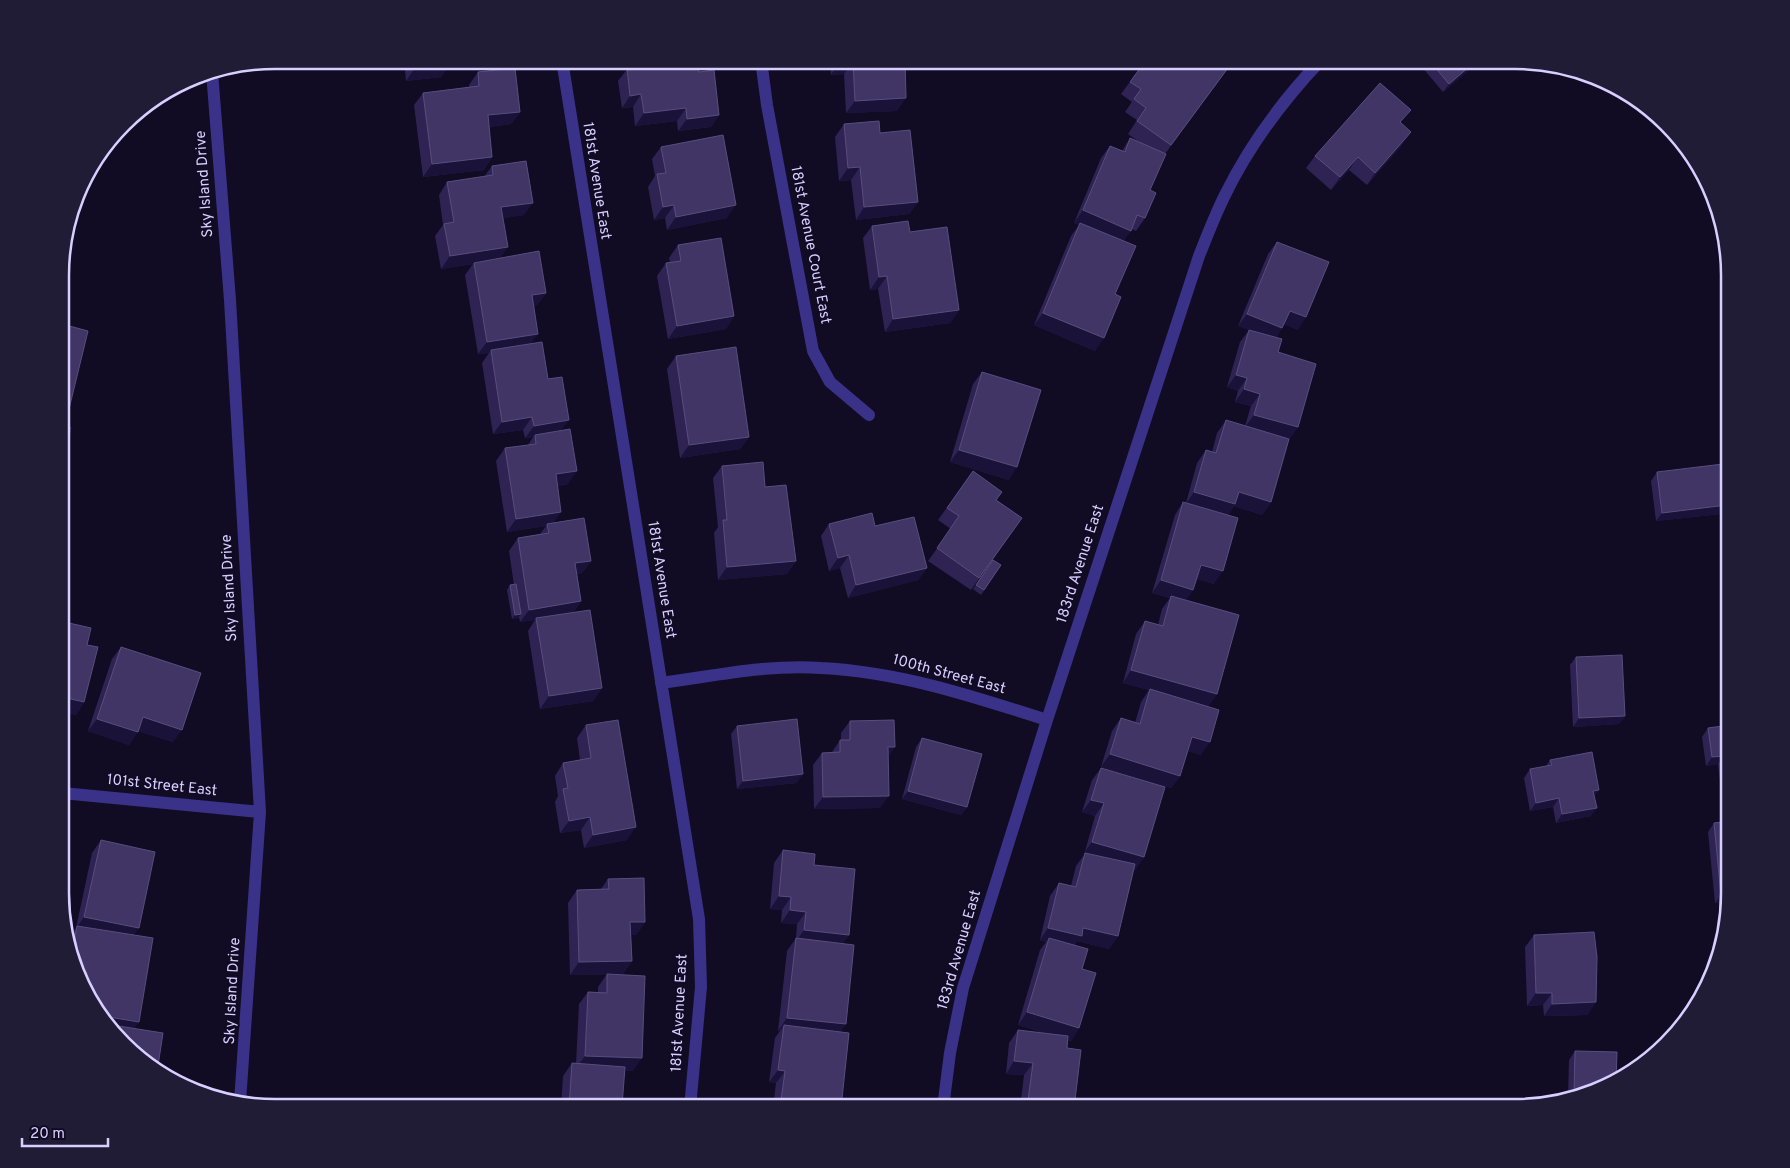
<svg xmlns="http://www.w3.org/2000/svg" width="1790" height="1168" viewBox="0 0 1790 1168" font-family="Overpass,sans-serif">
<rect width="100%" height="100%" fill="#110c24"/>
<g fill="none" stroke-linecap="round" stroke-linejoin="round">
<path stroke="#3a3288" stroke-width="12" d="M562 60 699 919 701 987 690 1108
M761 60 767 105 813 351 830 382 869 415
M212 72 230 300 260 812 240 1102
M661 683C714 676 768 664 821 668 900 672 972 696 1047 720
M62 793 260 812
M943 1108 950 1053 963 988 1047 720 1199 256C1207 236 1215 215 1225 195 1249 146 1283 100 1321 60"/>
</g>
<path fill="#2f2354" d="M404 60H463L457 69 446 70 441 77 406 81Z
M628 60H680V62L699 72 719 115 711 127 678 131 677 121 635 126 633 107 622 108 618 81 628 68 627 61Z
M830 60H905L897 111 846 113 844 74 831 75Z
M1146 60 1184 69 1228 68 1165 154 1150 190 1145 218 1136 231 1132 229 1123 241 1115 294 1095 351 1034 325 1071 236 1079 225 1074 223 1101 158 1110 146 1122 151 1130 138 1142 144 1128 134 1137 120 1125 112 1132 102 1121 94Z
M1416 60H1481L1443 92Z
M1522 61 1532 63 1527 67Z
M478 72 520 112 511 124 489 127 492 157 484 170 423 177 414 105 423 93 469 87V85Z
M1401 123 1402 145 1367 185 1349 170 1331 190 1306 168 1315 156Z
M844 124 880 133 918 202 909 214 856 220 851 180 839 181 835 137Z
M661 147 727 218 667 230 665 218 654 220 648 187 655 176 652 159Z
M492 166 524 215 503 218 500 258 546 293 537 305 534 306 531 344 548 379 561 431 568 484 557 486 554 523 591 561 582 573 577 574 581 601 573 613 602 688 593 701 540 709 528 631 535 620 520 622 519 617 518 618 512 619 507 590 510 585H514L509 551 518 538 540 534 546 526 507 532 496 461 505 448 528 445 533 437 525 438 523 430 493 434 482 363 489 353 478 354 465 275 473 264 441 269 435 236 443 225 439 195 447 182 484 177Z
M872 226 910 232 959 310 950 323 885 332 878 289 870 290 863 238Z
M1277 242 1298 330 1284 324 1276 338 1278 352 1298 427 1289 439 1271 502 1262 515 1234 506 1228 515 1214 584 1197 579 1186 600 1217 694 1208 706 1192 702 1201 755 1188 751 1180 776 1171 788 1101 767 1112 731 1121 718 1135 723 1141 702 1149 690 1123 683 1136 634 1145 621 1158 625 1162 609 1170 598 1152 593 1175 515 1183 502 1186 503 1197 463 1206 450 1212 452 1217 433 1226 420 1245 426 1251 406 1235 402 1238 391 1227 387 1240 342 1249 330 1238 326 1268 254Z
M678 245 734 316 726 329 668 339 657 276 666 263 670 262 669 258Z
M676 356 749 437 740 449 680 458 667 369Z
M982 372 1009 480 950 462 973 384Z
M722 466 765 487 796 561 787 574 718 580 714 533 718 527 713 478Z
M973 471 996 500 1022 518 971 590 928 561 951 529 938 520Z
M1657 472 1721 514 1656 521 1651 481Z
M829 524 875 526 927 568 918 580 848 598 840 568 829 571 821 536Z
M993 560 1001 565 981 595 973 589Z
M69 623 87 645 84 702 76 715 62 711V634Z
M121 647 173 742 138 731 129 745 88 731 112 659Z
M1576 657 1625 716 1619 724 1573 727 1570 665Z
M850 721 895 747 888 756 880 808 814 809 813 765 822 753 832 752 840 740H841V733Z
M586 725 627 840 584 848 581 830 560 833 555 802 558 796 555 776 563 763 580 760 577 738Z
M1730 725V806L1723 807 1718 764 1706 766 1702 737 1708 728Z
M737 726 797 783 737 789 731 734Z
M922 738 967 807 961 815 902 799 916 747Z
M1550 760 1594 796 1591 816 1556 823 1553 807 1530 811 1524 778 1530 769 1546 766Z
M1101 768 1144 857 1135 870 1134 869 1118 936 1109 949 1077 941 1075 945 1082 969 1079 1028 1071 1041 1067 1040V1048L1074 1108H1020L1024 1075 1006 1074 1009 1043 1018 1030 1047 1034 1018 1025 1040 950 1046 942 1040 940 1050 896 1059 883 1071 886 1076 866 1084 855 1095 816 1082 812 1092 780Z
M1730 821V902L1715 903 1708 832 1714 823Z
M101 840 133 935 135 1029 157 1072 89 1001 68 939 76 928 92 853Z
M783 850 814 865 849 935 843 943 840 1032 841 1108H773L776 1083 769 1082 775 1038 780 1031H778L787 951 796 938 797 924 781 923 782 910 770 909 774 863Z
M608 879 645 922 636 935H631L632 961 623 974 570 975 568 903 577 890 601 889Z
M1534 935 1588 1015 1544 1016 1543 1005 1527 1006 1525 947Z
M607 974 633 1071 624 1070 622 1106 635 1108H561L563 1076 572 1063 576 1064 579 1004 588 992H598V987Z
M1575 1051 1616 1081 1568 1096 1569 1060Z"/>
<path fill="#1b1239" d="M447 60H463L457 69 446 70 441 77 406 81 415 68Z
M1477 60H1481L1443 92 1449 84Z
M853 61 844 74 831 75 839 62Z
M641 94 633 107 622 108 630 96Z
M906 98 897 111 846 113 855 101Z
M686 108 677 121 635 126 644 113Z
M520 112 511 124 479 128 488 115Z
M719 115 711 127 678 131 687 119Z
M1411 132 1402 145 1367 185 1375 173Z
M492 157 484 170 423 177 432 164Z
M1358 157 1349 170 1331 190 1340 177Z
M860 167 851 180 839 181 848 168Z
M918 202 909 214 856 220 864 207Z
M533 203 524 215 492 220 501 207Z
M674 205 665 218 654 220 663 207Z
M736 205 727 218 667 230 676 217Z
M1083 210 1131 231 1122 243 1080 223 1079 225 1074 223Z
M508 247 499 260 474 263 473 264 441 269 450 256Z
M887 276 878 289 870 290 879 277Z
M546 293 537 305 523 308 532 295Z
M959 310 950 323 885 332 893 319Z
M1290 311 1306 317 1298 330 1281 323Z
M1043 313 1104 338 1095 351 1034 325Z
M1247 314 1282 328 1274 341 1238 326Z
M734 316 726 329 668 339 677 326Z
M538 334 529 346 491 350 489 353 478 354 487 342Z
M1236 375 1247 378 1238 391 1227 387Z
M1244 389 1260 394 1251 406 1235 402Z
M62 408 69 409 62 420Z
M1254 415 1298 427 1289 440 1245 427Z
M532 417 523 430 493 434 502 422Z
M569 420 560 432 535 435 533 437 525 438 534 426Z
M749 437 740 449 680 458 689 445Z
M959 450 1017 467 1009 480 950 462Z
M577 471 568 484 547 487 556 474Z
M1194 492H1239L1271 502 1262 515 1234 506 1227 517 1185 505Z
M1727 505 1721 514 1656 521 1662 513Z
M561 512 552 525 547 524 546 526 507 532 516 519Z
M849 555 840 568 829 571 838 558Z
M591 561 582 573 566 575 575 563Z
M796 561 787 574 718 580 727 567Z
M1201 565 1223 571 1214 584 1192 578Z
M927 568 918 580 848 598 856 585Z
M1161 580 1193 590 1185 603 1171 596 1170 598 1152 593Z
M581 601 572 614 536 618 535 620 520 622 529 610Z
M521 614 518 618 512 619 515 615Z
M1131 670 1217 694 1208 706 1123 683Z
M602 688 593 701 540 709 549 696Z
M62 697 84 702 76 715 62 711Z
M1625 716 1619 724 1573 727 1579 718Z
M143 717 182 730 173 742 134 730Z
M97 719 138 732 129 745 88 731Z
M1192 737 1210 742 1201 755 1183 750Z
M888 747H895L886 760Z
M1110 754 1180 776 1171 788 1101 767Z
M1724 756 1718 764 1706 766 1712 757Z
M803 774 797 783 737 789 743 781Z
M1599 790 1593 798V791Z
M908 791 967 807 961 815 902 799Z
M889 796 880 808 814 809 823 797Z
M1559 798 1553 807 1530 811 1536 803Z
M1729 798H1730V806L1723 807Z
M1091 800 1104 803 1095 816 1082 812Z
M1597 808 1591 816 1556 823 1562 814Z
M590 817 581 830 560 833 569 821Z
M636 827 627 840 584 848 593 835Z
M1092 842 1144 857 1135 870 1084 855 1085 853 1083 854Z
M1730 894V902L1715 903 1721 895Z
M779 896 791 897 782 910 770 909Z
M790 910 806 912 797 924 781 923Z
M84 917 139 928 130 940 77 927Z
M630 922H645L636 935H622Z
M1048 928H1083L1118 936 1109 949 1077 941 1073 948 1049 938 1046 942 1040 940Z
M804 930 849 935 840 947 795 943Z
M632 961 623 974 570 975 579 962Z
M79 971 87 972 82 980Z
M1536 993H1552L1543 1005 1527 1006Z
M1596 1002 1588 1015 1544 1016 1552 1004Z
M1027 1012 1079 1028 1071 1041 1018 1025Z
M103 1016 139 1022 130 1034 119 1032Z
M787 1018 846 1024 837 1037 784 1025 780 1031H778Z
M585 1056 642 1058 633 1071 576 1068Z
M1014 1061 1033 1063 1024 1075 1006 1074Z
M778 1070 785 1071 776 1083 769 1082Z"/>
<path fill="#413566" stroke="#584e7e" d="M414 60H449V65L415 68Z
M637 60H680V62L698 60 699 72 714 70 719 115 687 119 686 108 644 113 641 94 630 96 627 68 638 67Z
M839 60H905L906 98 855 101 853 61 839 62Z
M1146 60H1172L1184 69 1191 60H1217L1228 68 1171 145 1137 121 1146 108 1134 99 1141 89 1130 82Z
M1429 60H1477L1449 84Z
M515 68 520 112 488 115 492 157 432 164 423 93 479 86 478 72Z
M1380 83 1411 110 1400 122 1411 132 1375 173 1358 157 1340 177 1315 156Z
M879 121 880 133 910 130 918 202 864 207 860 167 848 168 844 124Z
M723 135 736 205 676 217 674 205 663 207 657 174 666 173 661 147Z
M1130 138 1166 154 1150 190 1156 193 1145 218 1137 215 1131 231 1083 210 1110 146 1125 152Z
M526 161 533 203 501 207 508 247 450 256 444 224 454 222 447 182 493 175 492 166Z
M908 221 910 232 947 227 959 310 893 319 887 276 879 277 872 226Z
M1080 223 1136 246 1115 294 1121 297 1104 338 1043 313Z
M721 238 734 316 677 326 666 263 681 261 678 245Z
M1277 242 1329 262 1306 317 1290 311 1282 328 1247 314Z
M539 251 546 293 532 295 538 334 487 342 474 263Z
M62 324 88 331 69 409 62 408Z
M1249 330 1282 339 1278 352 1316 364 1298 427 1254 415 1260 394 1244 389 1247 378 1236 375Z
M542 342 548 379 562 377 569 420 534 426 532 417 502 422 491 350Z
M736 347 749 437 689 445 676 356Z
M982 372 1041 390 1017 467 959 450Z
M1226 420 1289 439 1271 502 1239 492 1235 504 1194 492 1206 450 1216 453Z
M62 427H70L65 507H62Z
M570 429 577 471 556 474 561 512 516 519 505 448 536 444 535 435Z
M763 462 765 487 786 485 796 561 727 567 723 520H727L722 466Z
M1723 464 1727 505 1662 513 1657 472Z
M973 471 1002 492 996 500 1022 518 979 578 937 548 959 516 947 508Z
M1183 502 1238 518 1223 571 1201 565 1193 590 1161 580Z
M872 513 875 526 914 517 927 568 856 585 849 555 838 558 829 524Z
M584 518 591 561 575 563 581 601 529 610 518 538 549 533 547 524Z
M993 560 1001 565 984 590 976 585Z
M516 584 521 614 515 615 510 585Z
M1171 596 1239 615 1217 694 1131 670 1145 621 1163 626Z
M590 610 602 688 549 696 536 618Z
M69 623 91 628 87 645 98 647 84 702 62 697V635L66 636Z
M121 647 201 673 182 730 143 717 138 732 97 719Z
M1622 655 1625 716 1579 718 1576 657Z
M1150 689 1219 710 1210 742 1192 737 1180 776 1110 754 1121 718 1140 724Z
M797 719 803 774 743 781 737 726Z
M618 720 636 827 593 835 590 817 569 821 563 789 568 788 563 763 591 758 586 725Z
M894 720 895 747H888L889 796 823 797 822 753 840 752V740H850V721Z
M1730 725V798H1729L1724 756 1712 757 1708 728Z
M922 738 982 754 967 807 908 791Z
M1592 752 1599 790 1593 791 1597 808 1562 814 1559 798 1536 803 1530 769 1552 765 1550 760Z
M1101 768 1165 787 1144 857 1092 842 1104 803 1091 800Z
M1730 821V894L1721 895 1714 823Z
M101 840 155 852 139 928 84 917Z
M783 850 815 854 814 865 855 869 849 935 804 930 806 912 790 910 791 897 779 896Z
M1085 853 1135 864 1118 936 1083 928 1082 936 1048 928 1059 883 1076 887Z
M644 878 645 922H630L632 961 579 962 577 890 609 889 608 879Z
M77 926 153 938 139 1022 103 1016 89 1001 85 988 87 972 79 971 72 952Z
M1594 932 1597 957 1596 1002 1552 1004V993H1536L1534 935Z
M796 938 854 945 846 1024 787 1018Z
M1049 938 1088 949 1082 969 1096 973 1079 1028 1027 1012Z
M607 974 645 976 642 1058 585 1056 588 992 607 993Z
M112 1025 163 1033 157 1072H155Z
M784 1025 849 1033 841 1108H780L785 1071 778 1070Z
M1018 1030 1068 1036 1067 1048 1081 1050 1074 1108H1027L1033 1063 1014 1061Z
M1575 1051 1617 1052 1616 1081 1574 1094Z
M572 1063 625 1067 622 1106 636 1107 635 1108H569Z"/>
<g text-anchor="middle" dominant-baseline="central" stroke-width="4" stroke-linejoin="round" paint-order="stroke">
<g font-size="15" fill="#d7cfff" stroke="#110c24">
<text transform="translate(596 181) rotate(81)">181st Avenue East</text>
<text transform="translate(205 184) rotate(-94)">Sky Island Drive</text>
<text transform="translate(810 245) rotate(79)">181st Avenue Court East</text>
<text transform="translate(1081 564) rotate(-72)">183rd Avenue East</text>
<text transform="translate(661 580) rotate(81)">181st Avenue East</text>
<text transform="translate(230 588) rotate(-93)">Sky Island Drive</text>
<text transform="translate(949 675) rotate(15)">100th Street East</text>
<text transform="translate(162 786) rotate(6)">101st Street East</text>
<text transform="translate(960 950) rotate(-74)">183rd Avenue East</text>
<text transform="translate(233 991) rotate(-87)">Sky Island Drive</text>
<text transform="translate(680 1013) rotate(-87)">181st Avenue East</text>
</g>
</g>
<path d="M0 0H1790V1168H0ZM275 69H1515A206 206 0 0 1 1721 275V893A206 206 0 0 1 1515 1099H275A206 206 0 0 1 69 893V275A206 206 0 0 1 275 69Z" fill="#211c36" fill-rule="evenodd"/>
<path fill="none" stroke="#d7cfff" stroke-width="2.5" d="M275 69H1515A206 206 0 0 1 1721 275V893A206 206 0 0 1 1515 1099H275A206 206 0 0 1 69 893V275A206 206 0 0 1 275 69Z"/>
<path d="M22 1138v8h86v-8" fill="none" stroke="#d7cfff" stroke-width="2.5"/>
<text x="30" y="1138" font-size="15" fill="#d7cfff" stroke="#110c24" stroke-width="4" paint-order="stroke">20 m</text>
</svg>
